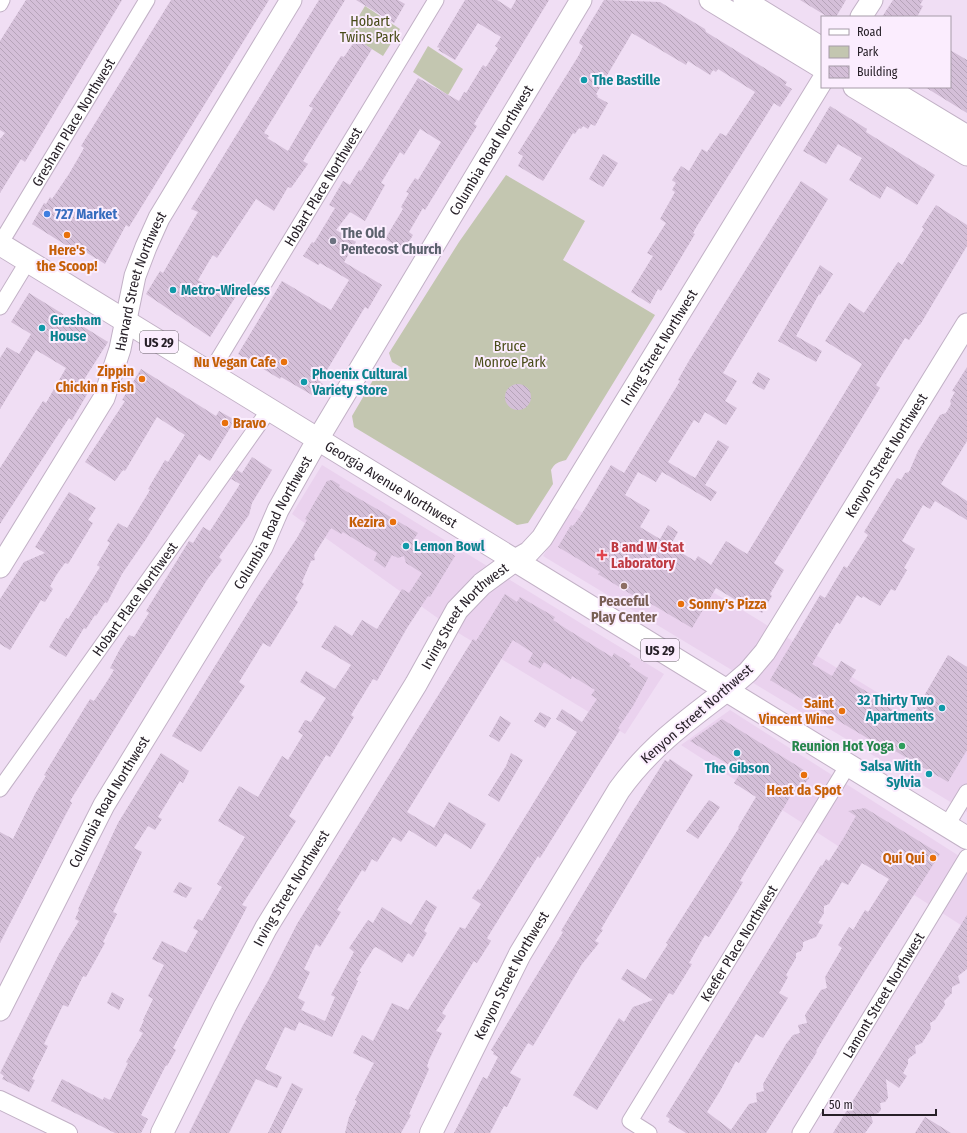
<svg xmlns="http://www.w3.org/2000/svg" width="967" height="1133" viewBox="0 0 967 1133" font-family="'Fira Sans Condensed',sans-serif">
<defs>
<pattern id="building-back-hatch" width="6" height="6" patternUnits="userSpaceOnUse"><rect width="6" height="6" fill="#d4bfd8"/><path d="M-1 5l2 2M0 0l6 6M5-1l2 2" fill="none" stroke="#b6a4b9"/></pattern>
</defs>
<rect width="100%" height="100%" fill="#f0def4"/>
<path fill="#ead2ee" d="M322 465 664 674 625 734 460 634 292 514Z
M573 507 967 747V812L543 556Z
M730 710 967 861V929L681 745Z"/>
<path fill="#c3c6b0" d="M365 6 400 29 383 56 348 34Z
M428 46 463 69 448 95 413 72Z
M506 175 585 221 563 260 655 315 566 460C558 462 555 463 551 470L553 484 528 523 517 525 354 427 352 416 376 375 386 371 401 379 406 370 392 362 389 353 459 242Z"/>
<path fill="url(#building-back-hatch)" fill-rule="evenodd" d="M26 0H122L25 162 21 159 0 193V139L5 133 0 130V41Z
M171 0H269L129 227 126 225 105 264 79 248 77 252 32 224 44 203 46 204 50 197 52 199 69 174 84 148 81 146Z
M319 0H345L264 133 269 136 267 138 288 151 313 108 309 106 341 56 344 57 356 39 372 49 303 161 308 164 291 188 288 187 274 211 256 199 217 258 213 255 211 258 198 280 220 294 226 285 238 293 210 337 146 294 160 271 163 273 198 212 191 209Z
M356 0H398L405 4 394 23Z
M465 0H497L511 9 516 0H549L474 124 477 126 444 179 425 210 423 208 409 232 413 235 404 250 385 239 403 209 401 207 409 193 406 192 415 178 418 180 441 142 420 129 404 155 400 152 381 183 385 185 365 221 350 212 336 230 356 242 344 262 382 285 368 309 365 307 327 370 320 382 323 384 317 394 312 395 281 377 280 379 238 354 282 281 331 310 349 280 320 263 318 265 303 256 312 242 314 243 335 208 329 205 343 181 350 185 359 170 361 171 418 78 459 101 464 92 466 93 483 65 486 67 498 48 495 46 501 37 478 23 455 60 438 50 440 48 437 47Z
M604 0 660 2 705 29 706 32 787 82 785 85 792 89 780 107 774 103 697 226 693 233 695 234 661 291 658 289 650 304 631 292 653 256 647 253 666 223 660 219 675 192 672 190 676 183 672 180 681 166 689 171 702 149 707 152 720 133 726 136 755 92 718 69 716 72 713 70 710 75 688 61 686 65 632 33 596 94 598 96 597 97 608 103 595 126 591 124 588 129 583 126 581 129 579 128 575 134 573 133 543 181 518 166 523 156 518 153 579 55 583 46 579 43 580 40Z
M800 0H846L836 17H828Z
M893 0H923L920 5 923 6 917 17H882Z
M950 50 967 60V113L925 87H950Z
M830 106 867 129 866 132 887 145 935 175 917 205 887 186 880 199 849 180 862 158 838 144 826 164 803 151Z
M603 154 618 163 603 187 589 179Z
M801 181 828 199 723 373 737 381 725 401 737 408 726 425 705 412 699 423 694 420 668 462 695 478 718 440 729 447 705 485 717 492 711 501 662 472 656 482 638 472 625 495 650 510 640 527 660 539 668 525 678 532 670 546 695 561 698 556 711 565 726 541 747 554 862 364 825 341 849 303 864 313 898 262 902 265 924 229 922 227 936 205 967 225V246L920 325H919L909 340 905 338 876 385 880 388 774 563 784 570 770 594 772 596 762 613 750 606 749 608 716 588 692 628 648 602 647 604 608 580 598 574 600 572 558 547 571 525 573 526 581 515 611 465 624 473 680 381 678 380 690 359Z
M820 265 833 274 820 295 819 294 796 336 822 351 816 362 778 341Z
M29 293 108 342 80 386 89 391 72 420 69 418 0 524V468L43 401 46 403 66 368 36 350 0 409V358L7 347 19 354 31 334 11 322Z
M967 367V441L941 484 967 501V520L935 501 930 509 923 505 902 541 915 549 904 568 907 570 895 591 891 589 880 606 863 596 862 598 857 595 840 624 837 622 812 664 832 676 841 661 856 670 849 681 889 705 888 707 910 720 948 655 967 667V750L948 782 890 748 889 751 770 680 820 595 825 598 844 566 847 568 868 535 864 532 897 478 901 480 905 473 909 472 918 451 940 415 946 413 951 404 950 401 955 392 952 391Z
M141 369 216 416 219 411 235 420 210 461 199 454 146 539 122 574 107 603 105 602 96 616 95 615 86 629 84 628 66 657 49 647 66 618 68 619 100 567 97 565 110 543 107 541 118 523 127 528 150 490 148 489 165 460 168 462 185 435 157 417 125 471 123 470 115 481 85 462 125 401 122 400Z
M758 372 770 379 764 390 752 383Z
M505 397a13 13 0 1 1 26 0a13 13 0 1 1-26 0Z
M252 457 272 470 252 503 249 515 219 557 222 560 207 580 70 801 72 803 66 814 0 943V832L13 839 35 794 46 776 44 775 90 699 94 701 106 683 114 670 110 668 120 649 129 635 134 637 149 613 146 611 189 541 193 543 203 527 210 531 240 484 231 479 237 470 242 473Z
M332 480 340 485 339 487 418 533 414 539 441 555 444 549 455 556 430 597 428 596 407 628 377 681 373 679 351 715 354 717 330 757 326 755 289 816 296 821 242 905 247 907 173 1048 176 1050 167 1066 166 1065 141 1115 148 1119 141 1133H115L51 1101 62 1079 103 1100 104 1097 110 1100 128 1063 126 1062 143 1033 139 1031 144 1020H143L153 999 148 996 164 965 152 959 162 941 186 953 198 931 193 928 198 919 202 921 222 887 217 884 245 837 218 821 239 786 258 797 282 756 288 760 303 735 298 732 305 720 311 722 326 698 300 682 306 671 335 689 351 665 321 647 335 625 352 636 362 620 377 629 402 589 409 593 422 573 406 563 404 556 398 558 392 555 385 568 374 560 377 553 343 532 341 534 331 528 314 555 315 560 311 561 302 582 304 584 295 599 298 602 270 647 263 643 239 682 245 686 201 752 172 736 258 596 297 538 307 520 305 519 327 481Z
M69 492 96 508 88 520 93 523 68 564 65 563 57 574 50 586 53 589 45 602 41 600 10 650 0 644V599L24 562 45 553 35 547Z
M505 594 517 602 520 597 555 617 553 620 565 628 612 657 614 653 631 664 629 666 648 678 633 706 618 728 620 730 540 858 538 856 487 938 491 941 477 963 474 961 442 1013 446 1016 436 1031 442 1033 429 1060 427 1066 429 1069 409 1114 411 1115 401 1133H345L349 1117 357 1101 355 1100 374 1063 353 1053 362 1035 373 1041 392 1003 408 1010 460 927 465 929 481 904 472 898 478 889 480 890 493 869 577 732 556 719 562 709 582 722 597 699 591 695 595 690 572 676 571 679 544 662 540 669 528 662 533 653 513 640 407 812 434 828 449 802 486 824 471 849 445 833 436 847 409 830 401 842 393 837 377 862 372 859 365 872 362 870 337 910 341 912 320 947 316 944 304 969 310 972 298 998 305 1002 301 1010 325 1021 335 997 331 995 354 952 349 948 368 920 373 923 382 907 411 925 426 900 437 907 424 931 427 933 413 957 408 953 402 963 376 947 374 948 359 971 361 972 356 980 358 981 332 1037 299 1022 295 1031 285 1027 265 1069 282 1077 277 1088 256 1079 229 1133H189L243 1025 268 981 297 924 473 639 476 641Z
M540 712 551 718 545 728 534 721Z
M500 716 511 723 499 742 489 736Z
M722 719 807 772 809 778 801 789 799 788 796 793 793 792 740 881 743 882 731 902 709 937 705 935 689 963 692 964 673 995 669 993 597 1110 573 1095 619 1018 624 1022 633 1007 653 1000 621 979 627 969 645 980 668 944 666 943 739 828 738 827 756 797 734 783 741 772 690 741Z
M161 753 189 771 183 783 180 781 158 817 162 819 155 830 148 826 134 848 142 852 113 912 117 914 103 942 105 943 86 977 83 976 68 1007 63 1005 44 1044 48 1046 32 1079 35 1080 29 1092 2 1079 4 1076 0 1073 59 954 79 921 75 919 79 910 78 909 118 823Z
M511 753 523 760 499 802 488 795 506 766Z
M670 759 693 775 601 929 603 930 595 941 599 943 582 964 533 1046 528 1043 510 1073 521 1079 507 1107 504 1106 490 1133H454L483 1077 487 1079 498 1057 493 1054 494 1052 491 1050 563 932 561 931 631 814 665 760 668 762Z
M709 800 720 807 698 839 686 831Z
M865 808 940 854 865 971 816 1051 817 1052 766 1133H686L668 1122 670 1119 666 1116 821 865 822 866 826 859 829 861 843 839 856 816 848 811ZM862 863 889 879 868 912 865 910 853 930 849 927 838 945 842 948 825 977 827 988 821 990 805 1015 807 1023 798 1025 800 1033 793 1035 786 1044 763 1084 764 1091 756 1093 757 1102 749 1104 731 1130 707 1112 720 1091 736 1061 739 1063 756 1034 763 1038 788 998 779 993 788 977 786 975 796 958V953L801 951 803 947V942L816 937 823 925 818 923 824 913V906L829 904 842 882 848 885Z
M179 882 192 888 186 898 173 892Z
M967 915V969L958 976 960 983 952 987V993L944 1001 945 1005 935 1020 930 1023 931 1029 922 1043 915 1046 916 1053 908 1059V1064L903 1073 907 1076 899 1088 886 1079 888 1098 885 1102 880 1103 881 1110 878 1113 871 1116 873 1122 865 1133H833Z
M112 992 124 999 119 1010 107 1003Z
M292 1083 303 1089 281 1133H268Z
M925 1117 951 1133H915Z"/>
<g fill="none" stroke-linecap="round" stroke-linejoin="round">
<defs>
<g id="minor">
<path d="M0 4 2 0"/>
<path id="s1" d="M0 244 147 0"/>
<path d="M0 307 28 261"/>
<path id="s2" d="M210 373 436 0"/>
<path id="s3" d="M0 789 269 410"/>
<path d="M947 825 967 792"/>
<path id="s4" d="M649 1133 630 1121 848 765"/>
<path id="s5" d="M800 1133 967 857"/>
</g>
<path id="tertiary" d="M0 1100 68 1133"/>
<g id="secondary">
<path d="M710 0 822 68"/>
<path d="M744 0 822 48"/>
<path d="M861 17 872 0"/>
<path d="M854 87 967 155"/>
<path d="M886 87 967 136"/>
<path id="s6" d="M515 560 529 552 542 538 822 81"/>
<path id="s7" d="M0 567 104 398 120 349 135 276 146 247 159 218 291 0"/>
<path id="s8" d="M727 690 748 672 765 652 967 324"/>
<path id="s9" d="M0 1010 104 805 262 547 278 510 318 439 581 0"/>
</g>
<g id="primary">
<path id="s10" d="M162 1133 225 1006 266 928 416 684 457 610 482 584 515 560"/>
<path id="s11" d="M431 1133 520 954 619 790C649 748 686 721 727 690"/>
</g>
<g id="trunk">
<path id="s12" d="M0 244 967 838"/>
</g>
</defs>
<use href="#minor" stroke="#c2b1c6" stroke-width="17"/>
<use href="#tertiary" stroke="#c2b1c6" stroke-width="20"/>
<use href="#secondary" stroke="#c2b1c6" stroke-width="23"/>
<use href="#primary" stroke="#c2b1c6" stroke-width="24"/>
<use href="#trunk" stroke="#c2b1c6" stroke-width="24"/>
<use href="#minor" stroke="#fff" stroke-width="15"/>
<use href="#tertiary" stroke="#fff" stroke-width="18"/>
<use href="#secondary" stroke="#fff" stroke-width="21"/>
<use href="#primary" stroke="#fff" stroke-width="22"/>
<use href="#trunk" stroke="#fff" stroke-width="22"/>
</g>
<g fill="#0f9aa8" stroke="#fbedfe" stroke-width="1.5">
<circle cx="584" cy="80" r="4"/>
<circle cx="173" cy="290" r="4"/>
<circle cx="42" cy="328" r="4"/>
<circle cx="304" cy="382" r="4"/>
<circle cx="406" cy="546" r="4"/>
<circle cx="942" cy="708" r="4"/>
<circle cx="737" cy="753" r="4"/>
<circle cx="929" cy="774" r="4"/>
</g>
<circle fill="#3f7fe0" stroke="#fbedfe" stroke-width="1.5" cx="47" cy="214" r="4"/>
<g fill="#e8710a" stroke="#fbedfe" stroke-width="1.5">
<circle cx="67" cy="235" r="4"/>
<circle cx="284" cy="362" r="4"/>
<circle cx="142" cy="379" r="4"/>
<circle cx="225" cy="423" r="4"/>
<circle cx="393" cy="522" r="4"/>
<circle cx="681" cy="604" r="4"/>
<circle cx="842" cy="711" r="4"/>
<circle cx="804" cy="775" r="4"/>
<circle cx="933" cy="858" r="4"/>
</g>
<circle fill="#6b7280" stroke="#fbedfe" stroke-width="1.5" cx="333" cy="241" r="4"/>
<path fill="#e0444e" stroke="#fbedfe" stroke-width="1.5" d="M600 549h4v4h4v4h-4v4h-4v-4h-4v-4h4z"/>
<circle fill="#8d6e63" stroke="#fbedfe" stroke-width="1.5" cx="624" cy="586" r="4"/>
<circle fill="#2e9e5b" stroke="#fbedfe" stroke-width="1.5" cx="902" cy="746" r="4"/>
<g text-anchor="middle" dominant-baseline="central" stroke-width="4" stroke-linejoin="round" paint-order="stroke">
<g fill="#fbedfe" stroke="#675e68" stroke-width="1">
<rect x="140" y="331" width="38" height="22" rx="3"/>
<rect x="641" y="639" width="38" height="22" rx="3"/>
</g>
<g font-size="13" font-weight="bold" fill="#272028">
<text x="159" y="342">US 29</text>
<text x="660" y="650">US 29</text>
</g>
<g font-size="14" fill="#484b17" stroke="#fbedfe">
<text x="370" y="21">Hobart<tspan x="370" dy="16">Twins Park</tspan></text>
<text x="510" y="346">Bruce<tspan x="510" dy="16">Monroe Park</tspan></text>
</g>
<g font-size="14" font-weight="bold" fill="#0d838f" stroke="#fbedfe" text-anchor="start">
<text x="592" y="80">The Bastille</text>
<text x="181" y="290">Metro-Wireless</text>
<text x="50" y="320">Gresham<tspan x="50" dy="16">House</tspan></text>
<text x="312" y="374">Phoenix Cultural<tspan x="312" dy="16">Variety Store</tspan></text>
<text x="414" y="546">Lemon Bowl</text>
<text x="934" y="700" text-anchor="end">32 Thirty Two<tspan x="934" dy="16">Apartments</tspan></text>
<text x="921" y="766" text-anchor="end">Salsa With<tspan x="921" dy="16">Sylvia</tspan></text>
<text x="737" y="768" text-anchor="middle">The Gibson</text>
</g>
<g font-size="14" fill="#272028" stroke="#fbedfe">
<text stroke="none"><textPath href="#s1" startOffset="142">Gresham Place Northwest</textPath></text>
<text stroke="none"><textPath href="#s9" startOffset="991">Columbia Road Northwest</textPath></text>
<text stroke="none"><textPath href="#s2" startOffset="218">Hobart Place Northwest</textPath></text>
<text stroke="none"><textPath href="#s7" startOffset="321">Harvard Street Northwest</textPath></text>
<text stroke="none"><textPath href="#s6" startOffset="259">Irving Street Northwest</textPath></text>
<text stroke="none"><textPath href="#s8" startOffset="285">Kenyon Street Northwest</textPath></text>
<text stroke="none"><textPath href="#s12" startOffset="459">Georgia Avenue Northwest</textPath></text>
<text stroke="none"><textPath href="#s9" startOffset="559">Columbia Road Northwest</textPath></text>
<text stroke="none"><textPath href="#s3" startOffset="233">Hobart Place Northwest</textPath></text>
<text stroke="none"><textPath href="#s10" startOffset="601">Irving Street Northwest</textPath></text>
<text transform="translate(697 714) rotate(-41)">Kenyon Street Northwest</text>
<text stroke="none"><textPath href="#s9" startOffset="235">Columbia Road Northwest</textPath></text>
<text stroke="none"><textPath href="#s10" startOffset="277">Irving Street Northwest</textPath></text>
<text stroke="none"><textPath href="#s4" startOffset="231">Keefer Place Northwest</textPath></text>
<text stroke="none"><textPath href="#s11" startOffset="177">Kenyon Street Northwest</textPath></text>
<text stroke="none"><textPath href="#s5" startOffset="161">Lamont Street Northwest</textPath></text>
</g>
<g font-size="14" font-weight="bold" fill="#366cbe" stroke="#fbedfe" text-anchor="start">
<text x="55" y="214">727 Market</text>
</g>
<g font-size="14" font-weight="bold" fill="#5b616d" stroke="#fbedfe" text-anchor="start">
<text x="341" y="233">The Old<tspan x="341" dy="16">Pentecost Church</tspan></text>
</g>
<g font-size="14" font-weight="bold" fill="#c56008" stroke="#fbedfe" text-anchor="end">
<text x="67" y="250" text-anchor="middle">Here's<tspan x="67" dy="16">the Scoop!</tspan></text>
<text x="276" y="362">Nu Vegan Cafe</text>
<text x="134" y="371">Zippin<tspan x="134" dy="16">Chickin n Fish</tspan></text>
<text x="233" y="423" text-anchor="start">Bravo</text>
<text x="385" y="522">Kezira</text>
<text x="689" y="604" text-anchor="start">Sonny's Pizza</text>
<text x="834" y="703">Saint<tspan x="834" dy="16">Vincent Wine</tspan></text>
<text x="804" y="790" text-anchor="middle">Heat da Spot</text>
<text x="925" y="858">Qui Qui</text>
</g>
<g font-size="14" font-weight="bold" fill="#be3a42" stroke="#fbedfe" text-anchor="start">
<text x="611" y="547">B and W Stat<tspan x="611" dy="16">Laboratory</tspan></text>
</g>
<g font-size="14" font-weight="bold" fill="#785e54" stroke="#fbedfe">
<text x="624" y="601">Peaceful<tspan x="624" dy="16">Play Center</tspan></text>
</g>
<g font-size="14" font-weight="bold" fill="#27864d" stroke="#fbedfe" text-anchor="end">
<text x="894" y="746">Reunion Hot Yoga</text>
</g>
</g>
<rect x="821" y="16" width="130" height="72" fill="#fbedfe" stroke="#a69ba8"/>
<rect x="829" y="29" width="20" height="6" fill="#ffffff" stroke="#a69ba8"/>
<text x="857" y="36" font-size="12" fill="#272028">Road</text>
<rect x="829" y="46" width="20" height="12" fill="#c3c6b0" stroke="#a69ba8"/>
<text x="857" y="56" font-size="12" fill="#272028">Park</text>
<rect x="829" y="66" width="20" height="12" fill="url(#building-back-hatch)" stroke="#a69ba8"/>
<text x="857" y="76" font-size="12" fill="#272028">Building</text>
<path d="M823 1109v6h113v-6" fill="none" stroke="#272028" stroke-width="2"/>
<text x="829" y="1109" font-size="12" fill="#272028" stroke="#fbedfe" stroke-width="3" paint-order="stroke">50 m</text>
</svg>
